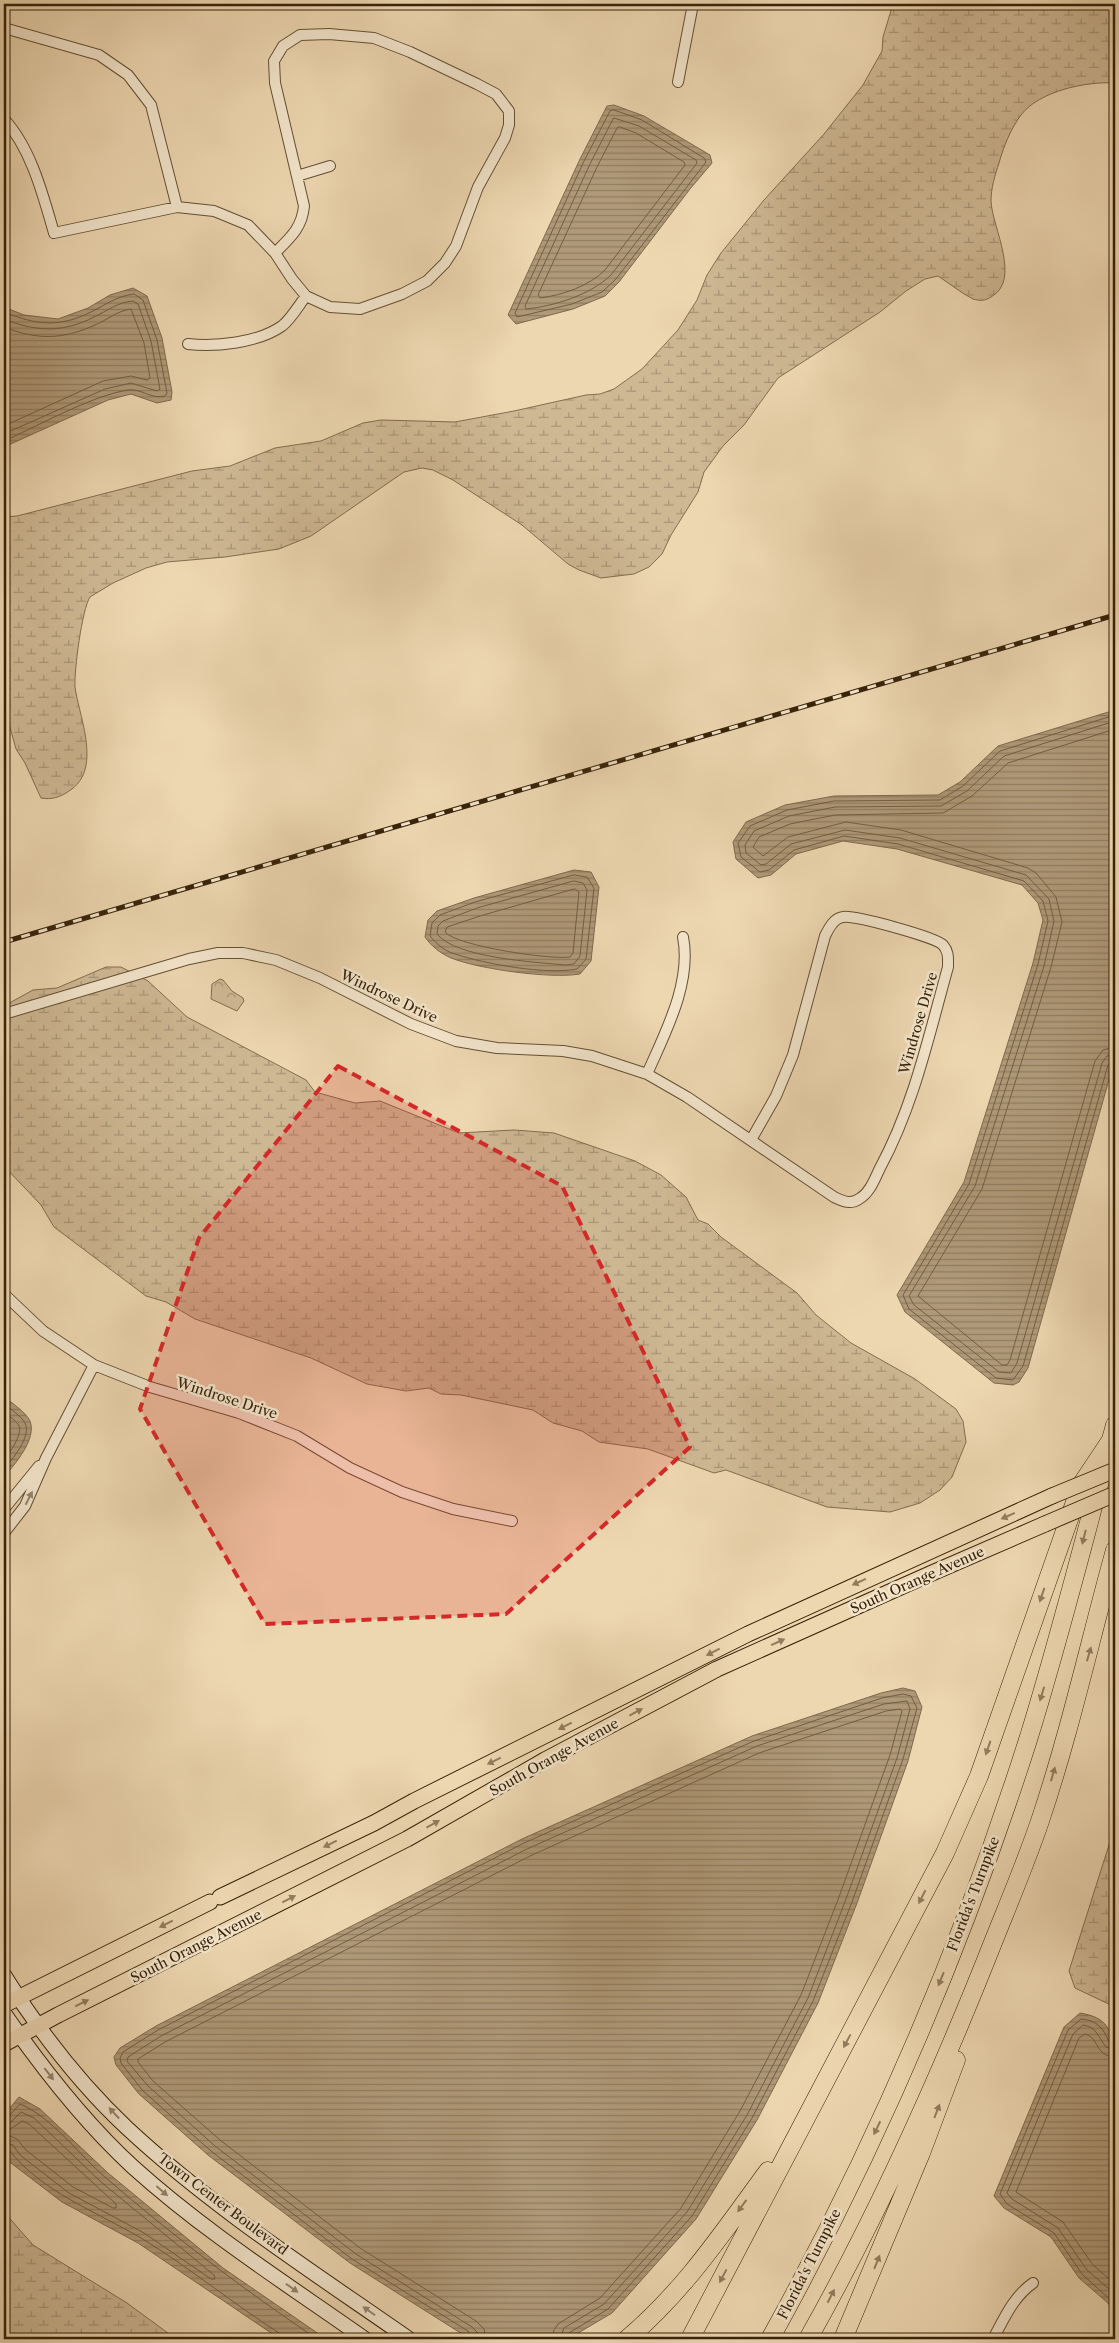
<svg xmlns="http://www.w3.org/2000/svg" width="1119" height="2343" viewBox="0 0 1119 2343" font-family="'Libre Caslon Text',serif">
<defs>
<pattern id="wetland-marsh" width="20" height="14" patternUnits="userSpaceOnUse" patternTransform="scale(1.25)"><rect width="20" height="14" fill="#ceb894"/><path d="M1 5h8M5 5V1M11 12h8M15 12V8" fill="none" stroke="#a89577"/></pattern>
<pattern id="park-crowns" width="20" height="18" patternUnits="userSpaceOnUse" patternTransform="scale(1.25)"><rect width="20" height="18" fill="#ceb894"/><path d="M2 6a3 3 0 1 1 6 0M12 15a3 3 0 1 1 6 0" fill="none" stroke="#a89577"/></pattern>
<pattern id="water-rules" width="6" height="5" patternUnits="userSpaceOnUse" patternTransform="scale(1.25)"><rect width="6" height="5" fill="#af9978"/><path d="M0 2.5h6" fill="none" stroke="#8f7c61"/></pattern>
</defs>
<rect width="100%" height="100%" fill="#edd7b1"/>
<filter id="stains"><feTurbulence type="fractalNoise" baseFrequency=".004" numOctaves="4"/><feColorMatrix values="0 0 0 0 .2 0 0 0 0 .09 0 0 0 0 .02 0 0 0 .5 -.17"/></filter>
<radialGradient id="worn" r=".72"><stop offset=".6" stop-color="#630" stop-opacity="0"/><stop offset="1" stop-color="#630" stop-opacity=".3"/></radialGradient>
<path fill="url(#wetland-marsh)" stroke="#826d4e" d="M893 4H1115V83C1087 81 1039 91 1021 115 1011 128 1003 148 999 163 995 175 991 188 991 201 992 227 1022 280 991 297 985 301 980 301 973 299 961 293 949 283 938 276L925 279 906 291 880 312 778 378 744 425 723 446 704 472 698 492 671 535 662 554 649 567 634 574 601 578 579 570 568 564 522 525 453 480 433 470 422 468 404 472 311 536 279 549 225 557 167 562 146 568 113 583 90 597C82 609 74 671 75 687 79 717 103 770 69 791 61 797 51 800 41 798L25 763 16 749 4 706V517L17 516 192 471 230 466 275 448 321 441 363 423 381 420 455 422 514 411 586 395 600 394 614 389 642 369 678 330 697 300 707 275 721 253 764 200 824 134 863 85 882 51 883 37Z
M106 967H121L148 981 187 1017 306 1080 315 1092 355 1103 380 1101 459 1133 514 1130 554 1133 635 1161 661 1175 686 1197 698 1220 708 1224 721 1237 797 1293 816 1315 851 1343 915 1379 956 1409 963 1421 966 1442 952 1477 940 1490 920 1503 890 1512 827 1507 726 1470 714 1473 648 1449 599 1442 582 1431 553 1423 533 1410 461 1395 441 1394 429 1388 406 1391 367 1384 311 1358 195 1319 166 1302 146 1296 54 1227 41 1205 4 1166V1006L33 990 57 988Z
M1115 1826V2007L1075 1988 1069 1971Z
M4 2212 33 2245 127 2303 176 2339H4Z"/>
<path fill="url(#park-crowns)" stroke="#826d4e" d="M220 979 223 980 232 991 243 998 244 1001 237 1011 211 999 212 984Z"/>
<path fill="url(#water-rules)" stroke="#7f694c" d="M614 105 644 116 710 155 712 163 690 189 619 282 605 296 573 309 516 324 508 315 580 159 607 106Z
M133 288 147 296 162 338 172 392 171 400 157 403 131 394 108 400 4 447V307L24 315 58 319 88 308 110 295Z
M1115 710V1058L1028 1368 1019 1382 1013 1385 994 1383 905 1312 897 1295 964 1182 1033 963 1043 920 1038 903 1022 885 897 849 843 841 796 854 771 875 758 878 736 859 733 842 746 822 785 805 834 796 938 795 960 782 998 746Z
M574 870 591 872 599 887 591 961 580 974C550 979 479 969 451 958 440 953 432 947 425 937L428 920 437 911 474 898Z
M4 1396C11 1403 26 1412 30 1421 37 1439 15 1464 4 1477Z
M903 1688 915 1691 922 1707 908 1761 857 1903 818 2003 757 2120 696 2219 612 2313 568 2339H470L350 2263 208 2155 139 2094 116 2065 114 2057 120 2048 156 2026 522 1839 752 1736 881 1693Z
M1080 2013C1104 2017 1110 2026 1115 2048V2313L1108 2303 1079 2278 1051 2237 1004 2208 994 2196 1064 2027Z
M19 2097 40 2109 108 2173 223 2268 326 2339H280L138 2243 62 2202 11 2163 4 2151V2115Z"/>
<g fill="none" stroke-linecap="round" stroke-linejoin="round">
<path stroke="#735e40" stroke-width="1" d="M614 110 642 120 704 158 706 162 616 279 602 292 572 304 517 317 515 313 584 161 610 111Z
M614 118 639 126 696 160 697 163 611 275C590 295 555 306 526 309L525 306 590 164Z
M620 127 636 133 684 162 685 165 605 270C589 286 563 295 540 298L538 295 597 167 617 128Z
M4 312C36 325 59 328 91 312 105 305 117 296 134 294L143 300 157 340 167 393 165 396C152 400 141 388 128 390 91 396 40 425 4 441
M4 319C36 332 63 333 94 317 107 311 118 302 133 301L138 304 151 341 160 389 157 391 131 383 105 389 4 434
M4 327C37 340 62 340 95 325 107 320 117 311 131 309L144 343 150 378 147 380 131 376 103 381 4 426
M1115 715 1000 751 963 786 940 800 834 801 787 810 750 826 738 843 741 857 760 872 769 870 794 850 844 836 898 844 1024 881 1043 901 1048 921 1038 964 969 1184 903 1295 909 1309 996 1378 1013 1380 1023 1366 1108 1065 1115 1061
M1115 721 1004 756 967 791 941 806 835 807 789 816 754 831 745 845 746 853 761 865 766 864 791 844 845 830 900 838 1026 875 1049 899 1054 921 1044 966 975 1186 909 1296 914 1305 999 1372 1011 1373 1017 1363 1102 1063 1107 1056 1115 1055
M1115 729 1008 763 972 796 943 813 835 815 790 824 759 837 753 847 763 856 788 837 846 822 901 830 1028 868 1036 873 1056 897 1062 922 1051 967 982 1189 918 1296 1002 1365H1007L1010 1360 1095 1061 1103 1050 1115 1047
M574 875 587 877 594 888 586 959 577 969C546 975 485 964 455 954 444 951 437 944 430 936L432 923 440 915 475 902Z
M574 881 583 883 587 890 580 956 574 964 565 965C535 962 456 958 437 934L438 926 443 921 477 908Z
M575 889 579 892 573 953 570 957C550 960 457 946 445 932L447 927 480 916Z
M4 1403C10 1409 21 1416 25 1423 32 1436 12 1460 4 1469
M4 1412C8 1416 17 1421 19 1426 23 1434 9 1454 4 1460
M1115 2043 1109 2042C1104 2029 1097 2020 1081 2019L1068 2030 1000 2194 1007 2204 1054 2233 1082 2274 1115 2304
M1115 2050 1106 2047C1098 2037 1097 2027 1083 2025L1073 2034 1007 2193 1012 2199 1058 2228 1087 2270 1115 2294
M1115 2057C1094 2056 1100 2038 1085 2034L1079 2038 1016 2192 1063 2222 1093 2265 1115 2284
M4 2117 9 2116 20 2104C52 2117 79 2155 106 2178 173 2236 243 2289 317 2339
M23 2121 29 2124 116 2204V2208H113L73 2187 26 2150 17 2139 8 2135V2131Z
M4 2123 11 2122 21 2112 34 2118 101 2182 214 2275 215 2279H211L144 2233 69 2193 20 2155 13 2145 4 2142
M4 2149 9 2150C42 2192 95 2211 141 2238 189 2267 232 2303 279 2333L282 2339
M472 2339 468 2331 352 2259 211 2151 143 2091 121 2063 120 2058 123 2052 158 2030 524 1843 754 1741 882 1698 903 1694 911 1696 917 1708 903 1759 852 1902 813 2001 752 2118 692 2216 608 2309 569 2333 566 2339
M478 2339 477 2332 472 2327 356 2254 215 2146 148 2086 127 2061 128 2057 161 2036 527 1849 757 1746 884 1704 907 1701 910 1709 897 1758 846 1899 808 1998 747 2115 687 2212 604 2304 564 2328 560 2339
M486 2339 484 2329 476 2321 360 2248 220 2140 153 2081 138 2062V2059L165 2042 530 1856 759 1753 886 1711 900 1709 902 1711 890 1755 839 1897 801 1995 740 2111 681 2208 600 2298 558 2324 554 2330 552 2339"/>
<defs>
<path id="minor" d="M4 28 99 55 128 75 151 105 177 207
M678 82 693 4
M4 119C31 148 43 195 54 233L177 207 214 211 248 225 275 253 292 279 306 296 330 307 360 309 402 294 427 281 445 263 456 246 478 187 505 138 509 125V111L496 94 477 84 410 52 374 38 329 34 300 35 283 46 274 61 275 83 304 206C302 228 290 238 275 253
M297 176 330 166
M188 344C215 347 258 343 282 326 291 319 299 305 306 296
M4 1014 189 959 218 953H243L276 960 320 978 411 1024 456 1041 497 1048 563 1051 592 1056 647 1074 687 1097 834 1197C843 1201 850 1205 859 1199 870 1193 875 1178 880 1168 914 1105 929 1035 948 967 948 958 949 952 943 945 935 937 855 915 843 917 834 918 829 928 825 936L793 1055 776 1096 751 1140
M647 1074C665 1033 692 983 683 937
M4 1294 43 1331 94 1365 150 1387 239 1413 297 1436 350 1468 402 1492 453 1509 512 1521
M4 1509 39 1466
M4 1533 25 1506 46 1458 94 1365
M993 2339C1004 2319 1013 2297 1033 2283"/>
<path id="secondary" d="M4 1975C38 2029 80 2084 127 2128 213 2208 313 2272 409 2339
M4 2013C42 2068 84 2122 133 2167 205 2232 287 2284 365 2339"/>
<path id="primary" d="M220 1897 374 1823 414 1801 748 1634 1052 1496
M4 2005 210 1902
M4 2044 58 2015 407 1839 545 1760 717 1669 932 1573 1045 1524"/>
<path id="motorway" d="M627 2339C685 2290 723 2232 768 2171
M690 2339 945 1853 979 1776 1081 1485 1111 1440
M770 2339C875 2150 961 1949 1027 1743 1060 1638 1086 1531 1115 1425
M808 2339C876 2218 934 2090 986 1960 1004 1914 1024 1868 1040 1821 1070 1732 1090 1640 1115 1550
M843 2339 921 2153 956 2060"/>
</defs>
<use href="#minor" stroke="#644f33" stroke-width="12"/>
<use href="#secondary" stroke="#372209" stroke-width="16"/>
<use href="#primary" stroke="#372209" stroke-width="17"/>
<use href="#motorway" stroke="#372209" stroke-width="19"/>
<use href="#minor" stroke="#f3e5cc" stroke-width="10"/>
<use href="#secondary" stroke="#f3e5cc" stroke-width="14"/>
<use href="#primary" stroke="#edd7b1" stroke-width="15"/>
<use href="#motorway" stroke="#edd7b1" stroke-width="18"/>
<defs>
<path id="rail" d="M4 942 1115 615"/>
</defs>
<use href="#rail" stroke="#372209" stroke-width="5"/>
<use href="#rail" stroke="#f3e5cc" stroke-width="3" stroke-dasharray="9" stroke-linecap="butt"/>
<defs>
<path id="primary-bridge" d="M1052 1496 1115 1470
M1045 1524 1115 1494"/>
</defs>
<use href="#primary-bridge" stroke="#372209" stroke-width="17" stroke-linecap="butt"/>
<use href="#primary-bridge" stroke="#edd7b1" stroke-width="15"/>
</g>
<defs><path id="oneway-solid" d="M-6-.8H1V-3.2L6.5 0L1 3.2V.8H-6Z" transform="scale(1.25)"/></defs>
<g fill="#95846a">
<use href="#oneway-solid" transform="translate(29 1498) rotate(-63)"/>
<use href="#oneway-solid" transform="translate(49 2074) rotate(52)"/>
<use href="#oneway-solid" transform="translate(114 2113) rotate(-133)"/>
<use href="#oneway-solid" transform="translate(162 2191) rotate(41)"/>
<use href="#oneway-solid" transform="translate(292 2288) rotate(35)"/>
<use href="#oneway-solid" transform="translate(369 2311) rotate(-145)"/>
</g>
<g fill="#927c5d">
<use href="#oneway-solid" transform="translate(1008 1516) rotate(156)"/>
<use href="#oneway-solid" transform="translate(1084 1537) rotate(104)"/>
<use href="#oneway-solid" transform="translate(859 1582) rotate(156)"/>
<use href="#oneway-solid" transform="translate(1042 1595) rotate(109)"/>
<use href="#oneway-solid" transform="translate(778 1642) rotate(-24)"/>
<use href="#oneway-solid" transform="translate(713 1652) rotate(153)"/>
<use href="#oneway-solid" transform="translate(1089 1654) rotate(-74)"/>
<use href="#oneway-solid" transform="translate(1042 1694) rotate(107)"/>
<use href="#oneway-solid" transform="translate(636 1712) rotate(-28)"/>
<use href="#oneway-solid" transform="translate(565 1726) rotate(153)"/>
<use href="#oneway-solid" transform="translate(988 1748) rotate(109)"/>
<use href="#oneway-solid" transform="translate(494 1761) rotate(154)"/>
<use href="#oneway-solid" transform="translate(1053 1774) rotate(-74)"/>
<use href="#oneway-solid" transform="translate(433 1824) rotate(-29)"/>
<use href="#oneway-solid" transform="translate(330 1844) rotate(154)"/>
<use href="#oneway-solid" transform="translate(922 1897) rotate(117)"/>
<use href="#oneway-solid" transform="translate(289 1899) rotate(-27)"/>
<use href="#oneway-solid" transform="translate(166 1924) rotate(153)"/>
<use href="#oneway-solid" transform="translate(941 1979) rotate(112)"/>
<use href="#oneway-solid" transform="translate(82 2003) rotate(-26)"/>
<use href="#oneway-solid" transform="translate(847 2041) rotate(118)"/>
<use href="#oneway-solid" transform="translate(937 2111) rotate(-69)"/>
<use href="#oneway-solid" transform="translate(877 2128) rotate(116)"/>
<use href="#oneway-solid" transform="translate(742 2206) rotate(126)"/>
<use href="#oneway-solid" transform="translate(877 2262) rotate(-68)"/>
<use href="#oneway-solid" transform="translate(723 2276) rotate(118)"/>
<use href="#oneway-solid" transform="translate(831 2296) rotate(-63)"/>
</g>
<path fill="#d62828" fill-opacity="0.2" stroke="#d62828" stroke-width="4" stroke-dasharray="10 6" stroke-linejoin="round" d="M338 1066 562 1186 690 1447 506 1614 265 1624 140 1409 199 1238Z"/>
<g text-anchor="middle" dominant-baseline="central" stroke-width="5" stroke-linejoin="round" paint-order="stroke">
<g font-size="14" fill="#372209" stroke="#f3e5cc">
<text transform="translate(389 996) rotate(25)">Windrose Drive</text>
<text transform="translate(918 1023) rotate(-74)">Windrose Drive</text>
<text transform="translate(227 1398) rotate(18)">Windrose Drive</text>
<text transform="translate(917 1580) rotate(-24)">South Orange Avenue</text>
<text transform="translate(554 1757) rotate(-29)">South Orange Avenue</text>
<text transform="translate(973 1894) rotate(-69)">Florida's Turnpike</text>
<text transform="translate(196 1946) rotate(-27)">South Orange Avenue</text>
<text transform="translate(223 2204) rotate(37)">Town Center Boulevard</text>
<text transform="translate(809 2264) rotate(-63)">Florida's Turnpike</text>
</g>
</g>
<rect width="1119" height="2343" fill="none" stroke="#edd7b1" stroke-width="20"/>
<rect x="5" y="5" width="1109" height="2333" fill="none" stroke="#372209" stroke-width="2.5"/>
<rect x="10" y="10" width="1099" height="2323" fill="none" stroke="#372209"/>
<rect width="100%" height="100%" filter="url(#stains)"/>
<rect width="100%" height="100%" fill="url(#worn)"/>
</svg>
